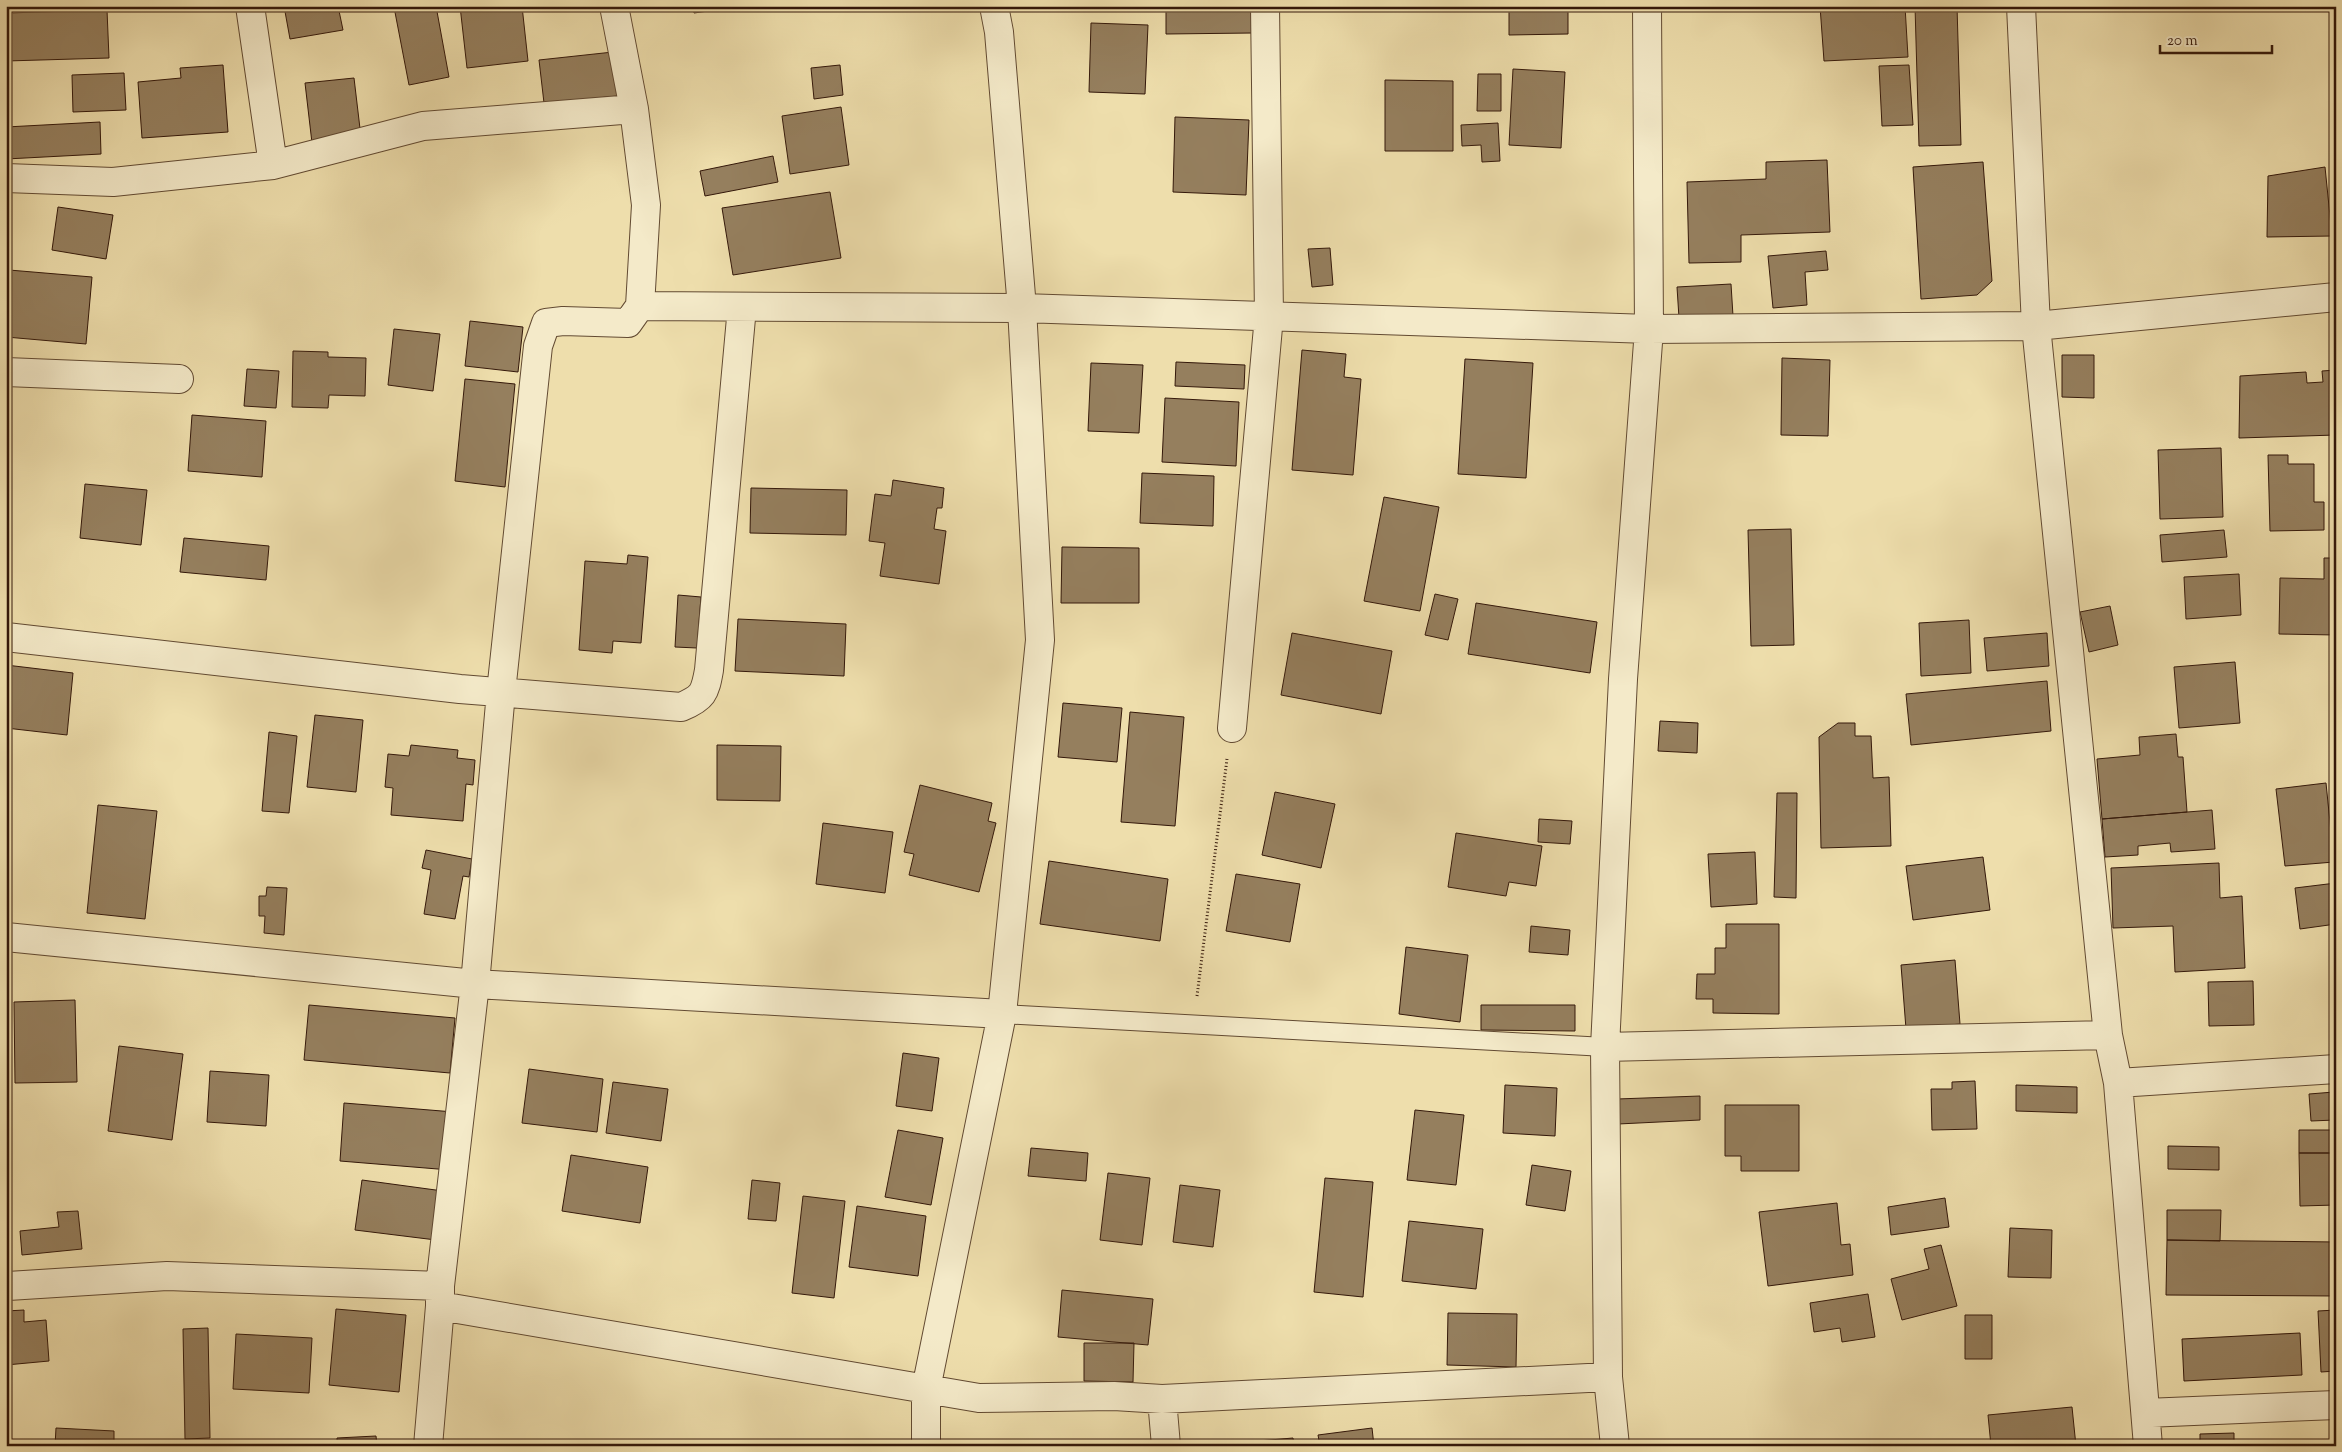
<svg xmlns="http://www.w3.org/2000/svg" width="2342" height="1452" viewBox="0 0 2342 1452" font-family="'Sorts Mill Goudy',serif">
<rect width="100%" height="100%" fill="#eedeac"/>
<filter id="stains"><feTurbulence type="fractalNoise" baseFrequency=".004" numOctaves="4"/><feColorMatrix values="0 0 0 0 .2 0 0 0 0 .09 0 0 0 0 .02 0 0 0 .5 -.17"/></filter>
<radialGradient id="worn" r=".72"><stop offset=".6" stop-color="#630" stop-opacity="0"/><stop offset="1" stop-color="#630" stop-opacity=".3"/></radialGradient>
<path fill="#957f5e" stroke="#34180a" d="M284 6H338L343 30 290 39Z
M436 6 449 77 409 85 394 7Z
M460 6H522L528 61 467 68Z
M693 6H744L694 13Z
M1166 6H1251L1252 33 1166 34Z
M1509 6H1568V34L1509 35Z
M1820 6H1905L1908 57 1824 61Z
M1915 6H1957L1961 145 1919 146Z
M107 10 109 58 6 61V13Z
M1091 23 1148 25 1145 94 1089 92Z
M613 52 618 96 544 103 539 60Z
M223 65 228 132 142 138 138 82 181 78 180 68Z
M840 65 843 95 814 99 811 68Z
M1909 65 1913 125 1882 126 1879 66Z
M1513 69 1565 72 1561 148 1509 145Z
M124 73 126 110 73 112 72 75Z
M1478 74H1501V111H1477Z
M354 78 361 137 312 143 305 83Z
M1385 80 1453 81V151H1385Z
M841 107 849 165 790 174 782 116Z
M1175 117 1249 120 1246 195 1173 192Z
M100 122 101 154 6 159V127Z
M1498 123 1500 161 1482 162 1481 145 1462 146 1461 125Z
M773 156 778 182 705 196 700 171Z
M1827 160 1830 232 1741 235V262L1689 263 1687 182 1766 179V162Z
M1983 162 1992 281 1977 295 1921 299 1913 167Z
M2325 167 2332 236 2267 237 2268 176Z
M830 192 841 258 733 275 722 208Z
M58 207 113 215 106 259 52 250Z
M1330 248 1333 285 1312 287 1308 249Z
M1826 251 1828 270 1805 272 1807 305 1773 308 1768 256Z
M9 270 92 277 86 344 6 337Z
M1731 284 1733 316 1679 318 1677 287Z
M470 321 523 327 518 372 465 366Z
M394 329 440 334 433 391 388 385Z
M1302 350 1346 354 1344 377 1361 379 1353 475 1292 470Z
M293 351 328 352V357L366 358 365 396 329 395 328 408 292 407Z
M2062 355H2094V398L2062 397Z
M1782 358 1830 360 1828 436 1781 435Z
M1465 359 1533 363 1526 478 1458 474Z
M1176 362 1245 365 1244 389 1175 386Z
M1091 363 1143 365 1139 433 1088 431Z
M247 369 279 371 276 408 244 406Z
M2336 370V435L2239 438 2240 376 2306 372 2307 383 2323 382 2322 371Z
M465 379 515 384 505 487 455 481Z
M1165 398 1239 402 1236 466 1162 462Z
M192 415 266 421 262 477 188 471Z
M2221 448 2223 517 2160 519 2158 450Z
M2268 455H2288V464H2314V502H2324V530L2270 531Z
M1142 473 1214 476 1213 526 1140 523Z
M893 480 944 488 942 508H937L934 529 946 531 939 584 880 576 885 543 869 541 875 494 891 496Z
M85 484 147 490 141 545 80 538Z
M751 488 847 490 846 535 750 533Z
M1384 497 1439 507 1420 611 1364 601Z
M1791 529 1794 645 1751 646 1748 530Z
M2224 530 2227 557 2162 562 2160 535Z
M184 538 269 546 266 580 180 572Z
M1062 547 1139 548V603H1061Z
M628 555 648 557 641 643 613 641 612 653 579 650 585 561 627 564Z
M2324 558H2336V635L2279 634 2280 578 2324 579Z
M2239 574 2241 615 2186 619 2184 577Z
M1435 594 1458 599 1448 640 1425 635Z
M678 595 701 597 697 648 675 647Z
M1476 603 1597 622 1590 673 1468 654Z
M2110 606 2118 645 2089 652 2080 612Z
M738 619 846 624 844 676 735 671Z
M1969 620 1971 673 1921 676 1919 623Z
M1292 633 1392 651 1381 714 1281 695Z
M2047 633 2049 666 1987 671 1984 638Z
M2235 662 2240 723 2179 728 2174 667Z
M6 665 73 673 67 735 6 728Z
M2047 681 2051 731 1911 745 1906 694Z
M1063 703 1122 708 1117 762 1058 757Z
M1130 712 1184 717 1175 826 1121 822Z
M315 715 363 720 356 792 307 787Z
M1660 721 1698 723 1697 753 1658 751Z
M1838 723H1855V736H1871L1873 778 1889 777 1891 846 1821 848 1819 737Z
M269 732 297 736 289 813 262 811Z
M2176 734 2178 757H2183L2187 812 2102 819 2097 759 2140 755 2139 737Z
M411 745 458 750 457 758 475 760 473 785 466 784 463 821 391 815 393 788 385 787 388 754 409 756Z
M717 745 781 746 780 801 717 800Z
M2326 783 2334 862 2285 866 2276 789Z
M920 785 992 803 988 821 996 823 979 892 909 875 914 854 904 852Z
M1275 792 1335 804 1321 868 1262 855Z
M1777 793H1797L1796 898 1774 897Z
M98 805 157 811 145 919 87 913Z
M2212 810 2215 849 2171 852 2170 843 2138 846V855L2105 857 2102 819Z
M1539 819 1572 821 1570 844 1538 842Z
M823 823 893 832 885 893 816 884Z
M1456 833 1542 846 1536 886 1509 882 1506 896 1448 887Z
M426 850 472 859 469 877 463 876 455 919 424 914 431 870 422 868Z
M1755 852 1757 904 1711 907 1708 854Z
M1983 857 1990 910 1913 920 1906 866Z
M1049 861 1168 879 1160 941 1040 924Z
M2219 863 2220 898 2242 896 2245 968 2175 972 2173 926 2113 928 2111 868Z
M1236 874 1300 884 1290 942 1226 931Z
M2336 883V924L2300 929 2295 888Z
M267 887 287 888 284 935 264 933 265 916H259V896H266Z
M1726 924H1779V1014L1713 1013V999H1696L1697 974H1715V948H1726Z
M1531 926 1570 930 1568 955 1529 952Z
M1406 947 1468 955 1460 1022 1399 1014Z
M1955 960 1960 1024 1906 1029 1901 965Z
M2253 981 2254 1025 2209 1026 2208 982Z
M75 1000 77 1082 15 1083 14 1002Z
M309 1005 455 1018 450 1073 304 1060Z
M1481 1005H1575V1031L1481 1030Z
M119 1046 183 1054 172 1140 108 1131Z
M903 1053 939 1058 932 1111 896 1106Z
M529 1069 603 1079 597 1132 522 1123Z
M210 1071 269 1075 266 1126 207 1122Z
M1975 1081 1977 1129 1932 1130 1931 1089H1952V1082Z
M613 1082 668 1089 661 1141 606 1133Z
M1505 1085 1557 1088 1555 1136 1503 1133Z
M2016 1085 2077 1087V1113L2016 1111Z
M2334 1092 2335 1120 2311 1121 2309 1094Z
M1700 1096V1120L1618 1124 1617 1099Z
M344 1103 454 1112 450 1170 340 1161Z
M1725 1105H1799V1171H1741V1156H1725Z
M1415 1110 1464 1115 1456 1185 1407 1180Z
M898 1130 943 1138 931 1205 885 1197Z
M2299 1130H2336V1153H2299Z
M2168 1146 2219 1147V1170L2168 1169Z
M1031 1148 1088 1153 1086 1181 1028 1176Z
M2299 1153H2336V1205L2300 1206Z
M571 1155 648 1167 640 1223 562 1211Z
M1532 1165 1571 1171 1565 1211 1526 1205Z
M1108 1173 1150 1178 1142 1245 1100 1240Z
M1325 1178 1373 1182 1363 1297 1314 1292Z
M362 1180 443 1191 436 1240 355 1230Z
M752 1180 780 1183 776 1221 748 1219Z
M1180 1185 1220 1190 1213 1247 1173 1242Z
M803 1196 845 1201 834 1298 792 1293Z
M1945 1198 1949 1227 1891 1235 1888 1207Z
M1837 1203 1841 1245 1850 1244 1853 1275 1768 1286 1759 1212Z
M857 1206 926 1216 918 1276 849 1267Z
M2167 1210H2221L2220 1241 2167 1240Z
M78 1211 82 1249 22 1255 20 1231 59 1227 57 1212Z
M1409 1221 1483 1229 1476 1289 1402 1281Z
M2010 1228 2052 1230 2051 1278 2008 1277Z
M2167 1240 2336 1242V1296L2166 1295Z
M1941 1245 1957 1306 1902 1320 1891 1279 1929 1269 1924 1249Z
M1062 1290 1153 1299 1148 1345 1058 1337Z
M1868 1294 1875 1337 1842 1342 1840 1328 1814 1332 1810 1303Z
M336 1309 406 1315 399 1392 329 1385Z
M24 1310V1322L46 1320 49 1361 6 1365V1311Z
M2336 1310V1371L2321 1372 2318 1311Z
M1448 1313 1517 1314 1516 1367 1447 1365Z
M1965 1315H1992V1359H1965Z
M208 1328 210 1438 185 1439 183 1329Z
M2300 1333 2302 1375 2184 1381 2182 1339Z
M236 1334 312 1338 309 1393 233 1389Z
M1084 1343H1134L1133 1382 1084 1381Z
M2072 1407 2076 1446H1991L1988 1415Z
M56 1428 114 1431V1446H55Z
M1372 1428 1374 1446H1320L1318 1435Z
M2234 1433V1446H2200V1434Z
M376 1436 377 1446H337V1438Z
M1293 1438 1294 1446H1200Z"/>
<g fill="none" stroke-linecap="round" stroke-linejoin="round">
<defs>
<path id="lane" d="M1002 1014 1605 1047"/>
<path id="street" d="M250 6 273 165
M2021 6 2036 326 2108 1035 2118 1083 2148 1446
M6 178 113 182 273 165 423 126 634 109
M640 306 1022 308 1649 329 2036 326 2336 297
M6 372 179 379
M6 637 460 689 681 707C703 698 705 693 709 670L742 307
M1232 728 1269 316 1265 6
M6 937 475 984 1002 1014
M1605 1047 2108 1035
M2118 1083 2336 1069
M8 1286 167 1276 440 1286
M440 1306 979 1398 1114 1396 1162 1399 1608 1377
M1162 1399 1166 1446
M2146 1413 2336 1405
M428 1446 440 1306V1286L475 984 501 692 538 346 546 323 563 321 628 323 640 306 646 205 634 109 614 6
M926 1446V1389L1002 1014 1040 640 1022 308 999 32 994 6
M1615 1446 1608 1377 1605 1047 1623 679 1649 329 1647 6"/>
</defs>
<use href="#lane" stroke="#624a32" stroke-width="20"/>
<use href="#street" stroke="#624a32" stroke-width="30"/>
<path stroke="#34180a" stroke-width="3" stroke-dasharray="1 2.5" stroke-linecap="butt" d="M1197 996 1227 759"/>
<use href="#lane" stroke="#f4eac9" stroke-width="18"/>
<use href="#street" stroke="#f4eac9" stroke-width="28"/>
</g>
<rect width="2342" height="1452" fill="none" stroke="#eedeac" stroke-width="25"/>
<rect x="8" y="8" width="2327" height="1437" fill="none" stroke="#34180a" stroke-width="2.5"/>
<rect x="12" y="12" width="2317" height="1427" fill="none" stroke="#34180a"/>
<path d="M2160 45v8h112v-8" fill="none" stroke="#34180a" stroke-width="2.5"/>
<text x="2167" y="45" font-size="15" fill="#34180a" stroke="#f4eac9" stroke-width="4" paint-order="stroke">20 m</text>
<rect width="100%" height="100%" filter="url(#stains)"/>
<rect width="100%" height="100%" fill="url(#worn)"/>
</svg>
